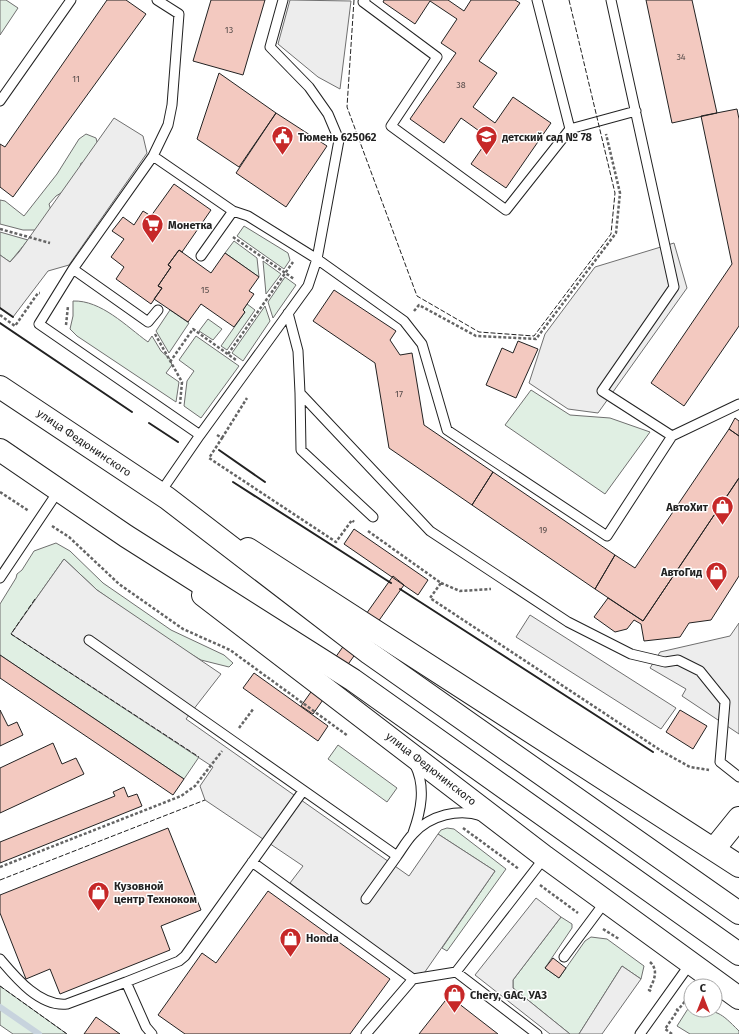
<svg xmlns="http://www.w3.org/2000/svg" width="739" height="1034" viewBox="0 0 739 1034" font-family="'Fira Sans',sans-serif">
<rect width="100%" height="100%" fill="#fff"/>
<path fill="#e0efe3" stroke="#6f6f6f" d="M0 0H6L18 8 0 35Z
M86 134 96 138 98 146 88 163H81C79 175 70 176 66 190L56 196 49 204 52 214 38 230H23L0 224V200L5 201 24 216 57 174 79 139Z
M244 226 288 253 290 260 284 269 237 236Z
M0 232 28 240 10 262 0 255Z
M234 241 257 258 259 277 225 253Z
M263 261 281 274 266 294Z
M285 277 296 285 273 318 268 302Z
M73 301C101 300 126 326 148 342L152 336 161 351 170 359 172 365 166 373 179 382 176 402 77 336 70 329 73 316Z
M247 304 255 310 227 350 221 346 245 312 243 310Z
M265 306 270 321 243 361 232 353Z
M170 310 189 323 169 353 156 331Z
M208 319 222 329 213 340 199 331Z
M196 336 239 366 201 418 184 406 187 381 194 371 179 360Z
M531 390 570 415 610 418 650 432 605 494 505 425Z
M56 543 70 551 103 583 171 630 224 655 233 663 229 667 201 660 166 639 97 590 64 559 11 634 199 757 184 779 0 655V604L16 578 17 574 22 570 34 551Z
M338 745 397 788 387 802 328 759Z
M447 828 454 829 506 869 447 951 442 948 495 871 438 834 441 830Z
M561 917 572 924V928L545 968 559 978 585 941 591 937 607 939 644 966 641 979 622 966 579 1034H570L513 988V980Z
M0 986 67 1034H13L0 1025Z
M691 1004V1010C718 1010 720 1012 739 1031V1034H690L677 1026Z"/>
<path fill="#ededed" stroke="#6f6f6f" d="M290 0 351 1 340 89 318 77 278 44Z
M114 118 143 136 147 153 69 265 48 271 13 317 0 308V255L10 262 19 252Z
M674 243 687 288 598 413 568 409 529 383 545 334 595 267Z
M64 559 97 590 221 674 186 719 409 876 438 834 495 871 420 979 290 883 303 866 205 800 200 786 213 767 11 634Z
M530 615 676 708 661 729 516 637Z
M739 623V734L682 696 686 689 650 668 660 652 730 636Z
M536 898 561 917 513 980V988L570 1034H550L475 975Z
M622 966 641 979 602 1034H579Z"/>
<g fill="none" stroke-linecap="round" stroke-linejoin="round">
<path stroke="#c7d3dd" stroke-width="6" d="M0 1007 39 1034"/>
</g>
<path fill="#f3c9c0" stroke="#222" d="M107 0H126L146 14 13 197 0 187V144L5 147Z
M211 0H265L243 75 193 61Z
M384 0H448L464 11 471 0H515L520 3 479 61 497 73 473 107 495 123 513 97 551 123 506 188 471 164 489 138 461 118 444 143 410 119 456 53 441 43 457 19 430 1 415 24 383 2Z
M646 0H692L717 113 672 123Z
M219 73 276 113 239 167 197 139Z
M737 109 739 119V326L684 406 651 383 732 264 701 116Z
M276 113 327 146 286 207 236 173Z
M174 184 211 210 182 252 179 250 168 265 171 267 158 286 162 288 151 304 116 279 124 267 111 257 124 239 112 231 123 217 134 225 143 211 151 216Z
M179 250 211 273 225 253 259 277 249 291 254 294 243 310 245 312 234 327 201 304 188 322 154 299 162 288 158 286 171 267 168 265Z
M334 290 396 331 390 340 400 355 412 353 424 425 493 472 472 505 389 448 375 363 313 321Z
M518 341 538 349 516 398 486 385 502 348 513 353Z
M735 418 739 421V436L729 429Z
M729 429 739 436V478L643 621 595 589 615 555 635 568Z
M493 472 615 555 595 589 472 505Z
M739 478V576L711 620 689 623 680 637 644 641 641 624 634 620 627 629 615 632 594 617 608 598 643 621Z
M354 529 428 580 418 595 344 544Z
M393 576 404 585 313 714 301 706Z
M0 655 184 779 173 795 0 678Z
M254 673 328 726 318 741 243 688Z
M0 710 8 726 17 722 23 735 0 746Z
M680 710 707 726 693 749 666 732Z
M53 743 62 764 76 758 84 774 0 813V768Z
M124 787 128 797 137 794 142 806 0 863V842L115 796 113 792Z
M168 828 201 910 161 926 170 950 60 994 50 969 26 979 0 913V895Z
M268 891 390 979 350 1034H185L158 1015 202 953 216 963Z
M553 958 566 968 559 978 545 968Z
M449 996 498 1034H419Z
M96 1017 120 1034H84Z"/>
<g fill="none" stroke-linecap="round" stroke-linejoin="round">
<defs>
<path id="service" d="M157 0 179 14 172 105 168 125 153 156 73 269 39 324 200 435 160 493
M365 0 363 2 437 57 391 126 506 210 570 129 636 111
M537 0 570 129
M611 0 674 287 602 391 672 436
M0 101 71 0
M153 156 233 211 248 216 317 259 404 321 422 344 447 430 607 536 672 436 739 404
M201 256 233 211
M73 269 148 322 158 310
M288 313 298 351 300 393 430 531 568 622 631 654 665 662 678 660 700 671 725 702 720 762 739 777
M300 393 301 450 373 517
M200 435 308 286 317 259 339 140 328 114 309 87 270 47 283 0
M0 578 59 490
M89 640 397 856 366 899
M413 833C421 811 426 787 415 765
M397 856C402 849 407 840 413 834 430 815 459 808 482 816
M252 862 413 979
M564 957 605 902
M0 959C16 978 40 1007 67 1004L126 982
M456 972 537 1034
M152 1034 146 1027 126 982 179 961 185 956 303 791
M366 1034 413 979 456 972 545 857
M640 1034 690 964"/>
<path id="tertiary" d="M714 849 739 818"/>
<path id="secondary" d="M248 549 739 866
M203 595 545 857 739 998"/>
<path id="trunk" d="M0 387 167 498 369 653 739 913
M0 450 126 536 353 680 739 954"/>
</defs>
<use href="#service" stroke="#222" stroke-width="11"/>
<use href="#tertiary" stroke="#222" stroke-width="24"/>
<use href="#secondary" stroke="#222" stroke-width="24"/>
<use href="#trunk" stroke="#222" stroke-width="24"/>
<path stroke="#646464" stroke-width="2.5" stroke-dasharray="3 2" stroke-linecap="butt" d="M0 229 50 243
M233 237 294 279
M414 311 419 305 476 336 536 339 616 233 620 193 606 134
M0 315 15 326 38 293H40
M66 325 68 306
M155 334 182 382 180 404
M228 354 293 262
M170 362 193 329 236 360
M217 435 222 438 209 458 336 542 352 520 354 522
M222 438 247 398
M0 492 29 511
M52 526 69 537 119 584 183 629 230 650 348 736
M368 531 441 583 430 598 663 752 690 767 709 770
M441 583 460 591 491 589
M239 728 254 708
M463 828 519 869
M0 867 181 796 195 786 222 751
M540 885 578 913
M603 929 619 939
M650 962C659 970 654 981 649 990L652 992
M676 1009 678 1010 686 1000 691 998
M672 1034 665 1029 678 1010"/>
<use href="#service" stroke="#fff" stroke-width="9"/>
<use href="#tertiary" stroke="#fff" stroke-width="22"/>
<use href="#secondary" stroke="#fff" stroke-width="22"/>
<use href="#trunk" stroke="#fff" stroke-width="22"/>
<path stroke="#222" stroke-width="1" stroke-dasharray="5 2" stroke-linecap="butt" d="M354 0 347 107 417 296 479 332 534 336 611 234 615 193 569 0
M35 599 11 634 199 757
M0 880 205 800
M0 986 67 1034"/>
<path stroke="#222" stroke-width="2" d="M0 308 13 317
M0 323 132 412
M149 423 178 442
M219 450 265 482
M233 482 391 583
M400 589 653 752"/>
</g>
<defs>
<symbol id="civic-pin" viewBox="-11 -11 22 30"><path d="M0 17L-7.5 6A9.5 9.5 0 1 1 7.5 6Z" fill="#c62828" stroke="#fff"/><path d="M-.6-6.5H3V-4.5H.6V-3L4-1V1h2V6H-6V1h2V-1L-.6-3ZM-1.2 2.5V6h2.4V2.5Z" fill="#fff"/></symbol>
<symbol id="school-pin" viewBox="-11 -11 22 30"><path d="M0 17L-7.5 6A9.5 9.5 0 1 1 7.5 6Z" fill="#c62828" stroke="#fff"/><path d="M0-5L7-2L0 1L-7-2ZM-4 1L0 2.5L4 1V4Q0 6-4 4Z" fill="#fff"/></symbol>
<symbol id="supermarket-pin" viewBox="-11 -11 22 30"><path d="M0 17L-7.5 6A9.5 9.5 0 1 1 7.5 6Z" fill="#c62828" stroke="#fff"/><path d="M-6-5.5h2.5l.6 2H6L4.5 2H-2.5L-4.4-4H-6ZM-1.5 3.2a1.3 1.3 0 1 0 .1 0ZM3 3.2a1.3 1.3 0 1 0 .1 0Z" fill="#fff"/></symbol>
<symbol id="shop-pin" viewBox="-11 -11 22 30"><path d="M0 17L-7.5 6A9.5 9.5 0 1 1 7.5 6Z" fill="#c62828" stroke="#fff"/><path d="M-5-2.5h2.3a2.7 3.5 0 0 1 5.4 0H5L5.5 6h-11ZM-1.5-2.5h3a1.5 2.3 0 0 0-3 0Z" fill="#fff"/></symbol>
</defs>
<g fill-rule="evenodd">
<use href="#civic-pin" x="270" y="124" width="25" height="34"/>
<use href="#school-pin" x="474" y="124" width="25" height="34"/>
<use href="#supermarket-pin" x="140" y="212" width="25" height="34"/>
<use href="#shop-pin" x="710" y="494" width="25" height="34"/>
<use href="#shop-pin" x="704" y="560" width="25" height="34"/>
<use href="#shop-pin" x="86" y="880" width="25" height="34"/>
<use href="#shop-pin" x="278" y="926" width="25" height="34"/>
<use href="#shop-pin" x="442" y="982" width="25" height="34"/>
</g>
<g text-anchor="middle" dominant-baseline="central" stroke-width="3" stroke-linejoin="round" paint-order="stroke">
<g font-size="9" fill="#564c4a">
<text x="229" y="30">13</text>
<text x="681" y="57">34</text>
<text x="76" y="79">11</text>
<text x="461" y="85">38</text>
<text x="205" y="290">15</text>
<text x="399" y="394">17</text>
<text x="543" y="530">19</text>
</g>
<g font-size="11" font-weight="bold" fill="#222" stroke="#fff" text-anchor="start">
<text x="298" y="137">Тюмень 625062</text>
<text x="502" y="137">детский сад № 78</text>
<text x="168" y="225">Монетка</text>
<text x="708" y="507" text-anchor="end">АвтоХит</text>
<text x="702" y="572" text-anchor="end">АвтоГид</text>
<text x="114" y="886">Кузовной<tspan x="114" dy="13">центр Техноком</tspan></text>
<text x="306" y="938">Honda</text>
<text x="470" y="995">Chery, GAC, УАЗ</text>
</g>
<g font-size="11" fill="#222" stroke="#fff">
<text transform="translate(84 443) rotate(34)">улица Федюнинского</text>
<text transform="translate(431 769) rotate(38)">улица Федюнинского</text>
</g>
</g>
<g transform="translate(703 998)"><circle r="19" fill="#ffffff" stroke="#a7a7a7"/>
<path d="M0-3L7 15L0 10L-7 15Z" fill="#c62828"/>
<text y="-6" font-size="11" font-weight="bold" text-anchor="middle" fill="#222222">С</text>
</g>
</svg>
